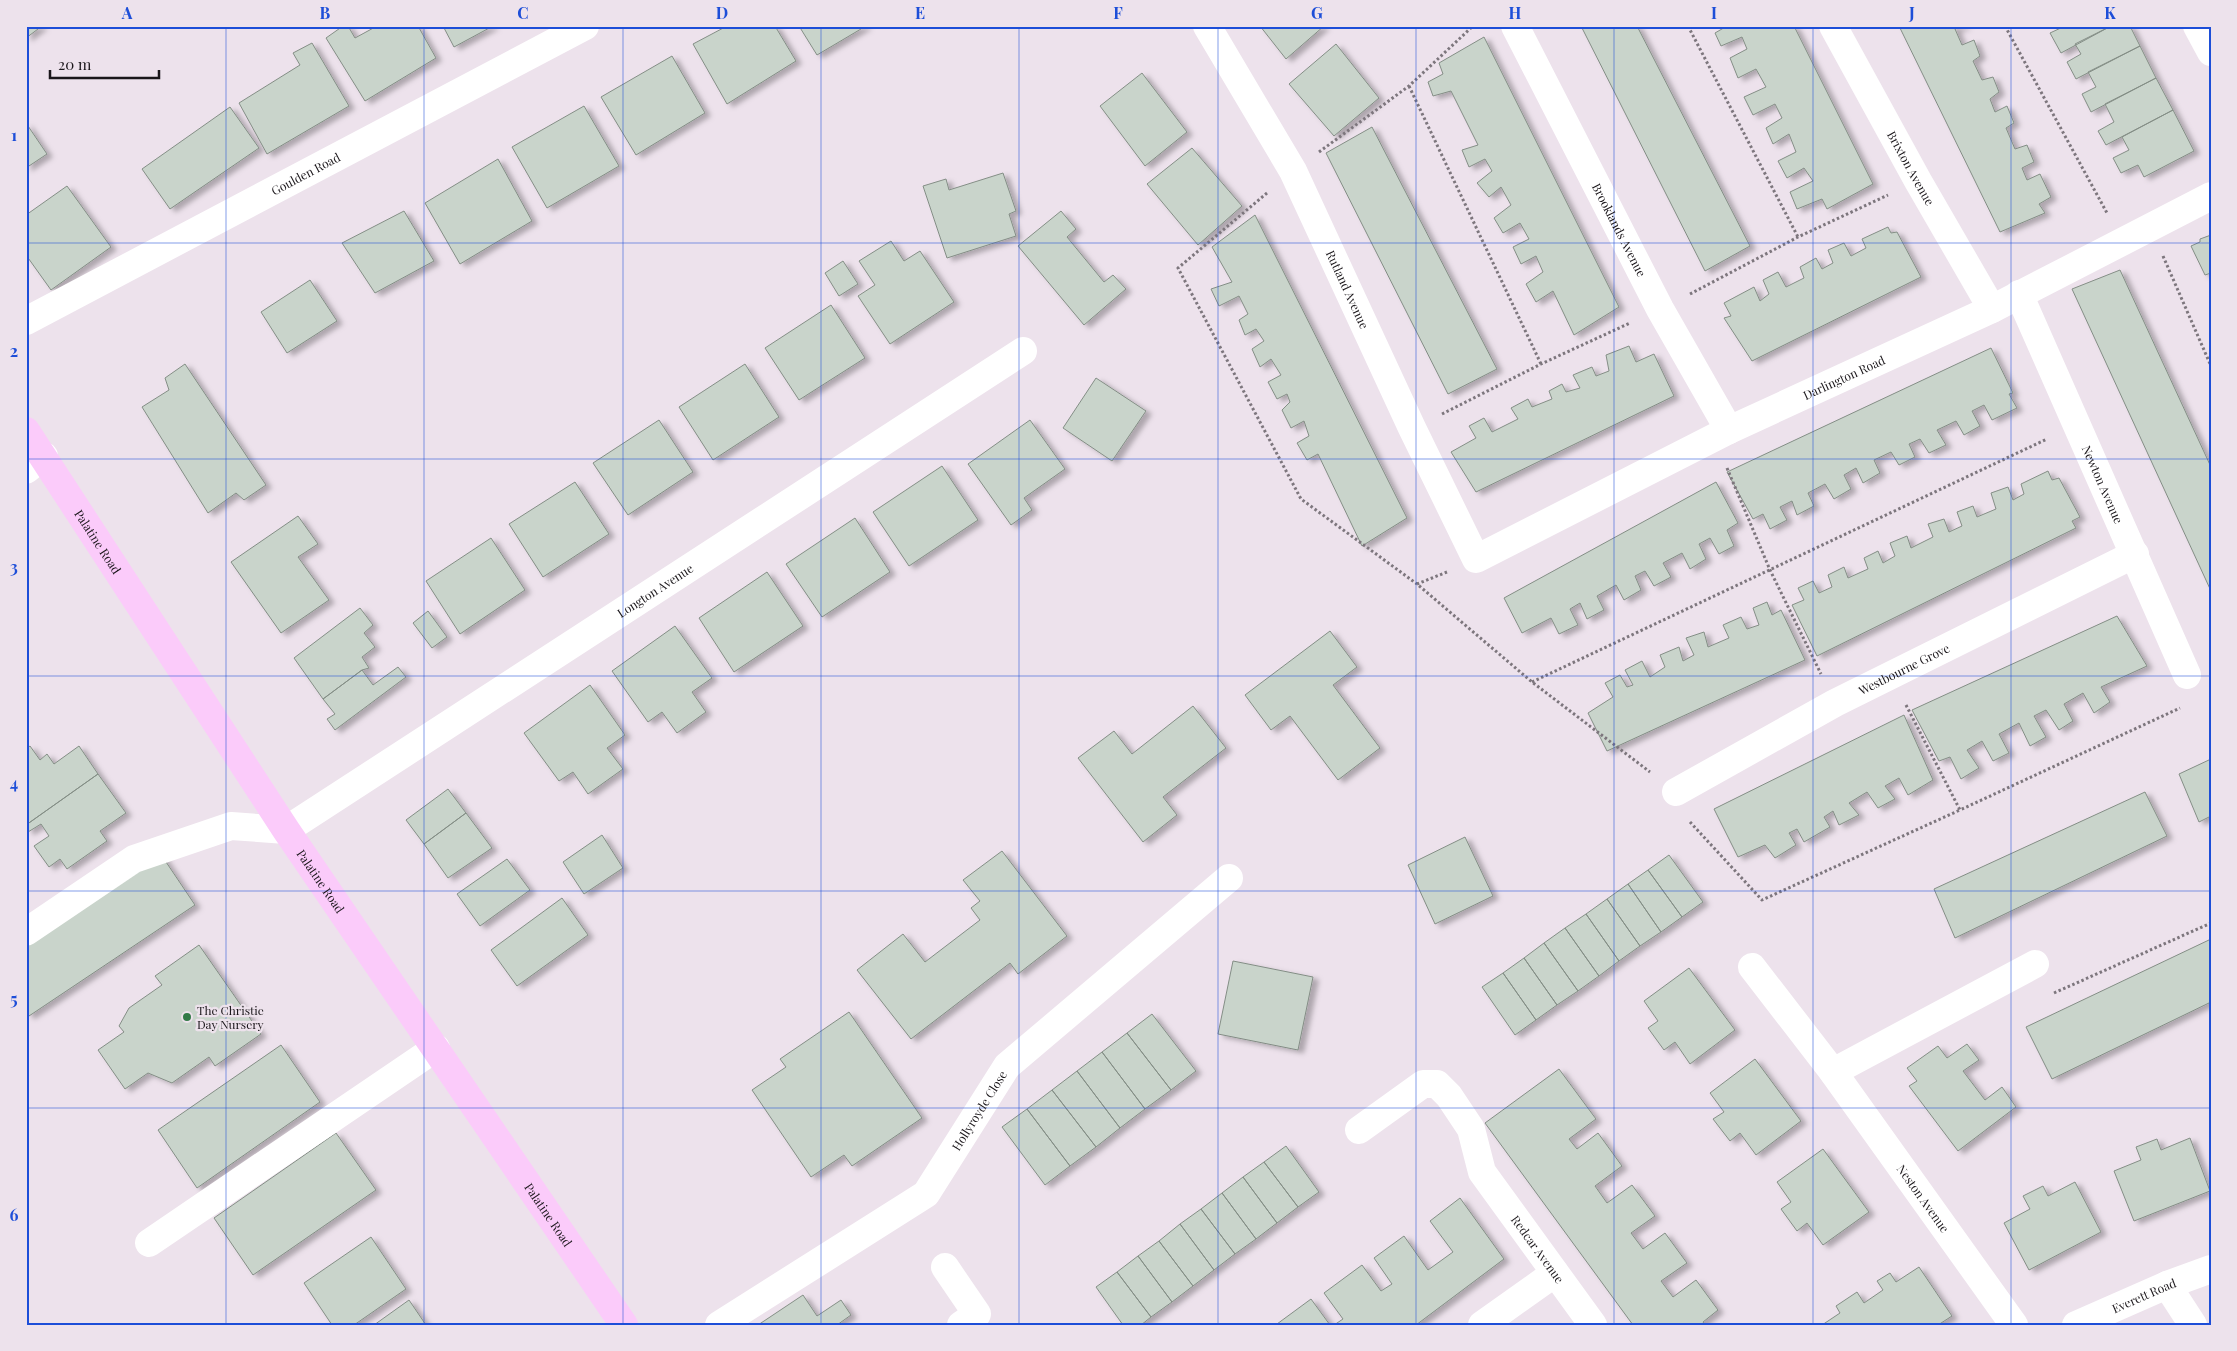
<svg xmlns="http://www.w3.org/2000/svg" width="2237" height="1351" viewBox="0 0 2237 1351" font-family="'Playfair Display',serif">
<defs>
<filter id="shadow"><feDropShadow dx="5.5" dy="3" stdDeviation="2.5" flood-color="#0004"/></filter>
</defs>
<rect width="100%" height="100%" fill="#ede2ec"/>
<path fill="#c9d4cb" stroke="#848e86" filter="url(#shadow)" d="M26 26H42L26 38Z
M343 26H348L355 38 377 26H418L436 58 365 101 326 38Z
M443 26H493L454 47Z
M727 26H775L796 61 727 104 693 44Z
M799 26H866L817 55Z
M1260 26H1324L1286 59Z
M1581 26H1637L1750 246 1705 271Z
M1727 26H1794L1873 184 1827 209 1822 199 1797 209 1790 192 1813 181 1804 168 1787 178 1778 161 1796 152 1789 134 1773 144 1766 128 1782 118 1775 104 1753 115 1744 97 1766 87 1756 69 1738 78 1730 58 1747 49 1742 37 1721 46 1715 33Z
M1899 26H1965L1955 29 1962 45 1974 40 1980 56 1973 61 1982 80 1993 77 1999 92 1990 99 1995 112 2007 106 2014 123 2006 128 2015 149 2027 145 2034 162 2022 168 2027 180 2040 174 2051 197 2039 204 2045 213 2000 232Z
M2065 26H2111L2061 53 2050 33Z
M2111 26H2130L2140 46 2076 79 2067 62 2081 54 2075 44Z
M1484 37 1619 307 1574 335 1553 291 1536 302 1526 284 1543 272 1536 256 1521 264 1513 247 1529 239 1520 223 1503 233 1494 218 1511 205 1501 187 1489 197 1477 183 1492 171 1485 159 1469 167 1462 150 1478 145 1451 91 1433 96 1428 82 1443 74 1439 63Z
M312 43 349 106 267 154 239 103 300 65 293 53Z
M1336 44 1379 98 1334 136 1289 84Z
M2140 46 2156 78 2091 112 2082 94 2096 87 2088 72Z
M672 56 705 113 636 155 601 97Z
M1142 73 1187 132 1145 166 1100 106Z
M2156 78 2173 110 2106 145 2098 131 2114 122 2105 104Z
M584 106 619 166 547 208 512 147Z
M230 107 259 148 170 209 142 169Z
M2173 110 2194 151 2144 177 2138 165 2121 173 2113 158 2129 150 2122 137Z
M26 123 47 154 26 168Z
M1372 127 1497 369 1448 394 1326 153Z
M1192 148 1242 206 1198 245 1147 184Z
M498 159 532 221 460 264 425 203Z
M1003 173 1016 211 1009 214 1016 236 947 258 923 186 946 179 949 190Z
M67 186 111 247 51 290 26 255V215Z
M404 211 434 261 375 293 342 243Z
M1061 211 1076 229 1067 237 1104 282 1113 275 1126 289 1084 325 1018 246Z
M1255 215 1407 518 1362 546 1318 454 1307 460 1297 443 1309 436 1304 421 1291 428 1282 410 1290 402 1287 394 1277 399 1268 382 1281 375 1271 359 1260 367 1252 349 1264 341 1256 329 1245 335 1239 320 1248 314 1239 296 1219 306 1211 289 1232 282 1212 247Z
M1888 227 1891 233 1897 232 1921 277 1752 361 1724 318 1731 316 1724 303 1754 287 1760 301 1769 294 1763 280 1778 272 1786 287 1804 278 1800 267 1816 258 1822 269 1833 263 1828 250 1844 243 1851 256 1866 248 1862 239Z
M2211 235V273L2205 275 2191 246 2200 242V239Z
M891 241 904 261 920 251 954 302 890 344 858 296 875 285 859 261Z
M843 261 858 284 839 296 825 273Z
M2120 270 2211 467V591L2072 289Z
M310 280 337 321 287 353 261 312Z
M831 305 865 358 799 400 765 348Z
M1629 346 1636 362 1654 354 1674 396 1476 492 1451 452 1476 438 1469 426 1484 418 1492 432 1518 419 1511 408 1528 399 1532 407 1552 399 1549 391 1562 384 1566 392 1580 388 1573 375 1592 367 1596 376 1609 371 1606 355Z
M1991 348 2013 393 2009 394 2017 408 1992 420 1984 405 1972 411 1980 426 1964 435 1956 421 1937 430 1946 445 1929 453 1920 439 1909 444 1915 457 1899 465 1891 452 1874 460 1880 473 1863 483 1856 468 1844 475 1851 489 1834 499 1825 484 1808 493 1814 506 1797 515 1792 501 1780 507 1787 520 1770 529 1763 514 1753 519 1727 472Z
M185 364 266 485 244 500 236 493 208 513 142 407 169 390 165 378Z
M745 364 779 417 713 460 679 407Z
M1096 378 1146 411 1112 461 1063 428Z
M659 420 693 472 628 515 593 463Z
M1030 420 1065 469 1024 498 1032 510 1011 525 968 464Z
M942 466 978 520 909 566 873 512Z
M2048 471 2052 480 2059 478 2080 517 2072 521 2076 528 1817 656 1792 605 1804 600 1798 588 1813 581 1819 593 1832 587 1828 575 1844 567 1848 578 1868 569 1864 558 1878 551 1883 563 1895 556 1890 543 1907 536 1911 548 1933 537 1928 524 1944 519 1949 532 1962 526 1957 512 1973 506 1977 517 1996 509 1991 493 2008 487 2013 500 2024 494 2021 484Z
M575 482 609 534 543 577 509 524Z
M1716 482 1738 523 1727 530 1734 546 1719 554 1710 538 1699 544 1706 559 1690 569 1682 553 1663 563 1671 577 1654 586 1645 571 1635 576 1641 590 1624 600 1616 585 1597 596 1604 610 1587 619 1580 603 1570 609 1578 625 1559 634 1551 618 1522 633 1504 598Z
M298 516 318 544 298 557 329 600 281 633 231 562Z
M855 518 890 572 822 617 786 564Z
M491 538 525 590 460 634 426 581Z
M767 572 803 626 734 672 699 618Z
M1767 602 1772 615 1781 610 1805 660 1607 751 1588 713 1613 697 1605 683 1620 675 1627 687 1633 685 1625 670 1642 661 1650 677 1665 667 1660 655 1679 647 1683 661 1694 655 1686 638 1704 632 1708 647 1729 638 1723 625 1741 617 1747 629 1759 625 1753 608Z
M360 608 373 625 364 633 375 647 362 657 369 668 362 670 323 699 294 658Z
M428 611 447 637 432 648 413 623Z
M2117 616 2147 666 2101 687 2110 702 2094 713 2083 693 2064 704 2073 721 2059 730 2046 710 2034 716 2046 737 2030 746 2019 723 1999 734 2009 753 1993 761 1982 741 1967 750 1979 768 1961 779 1950 757 1939 761 1912 710Z
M675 626 712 678 692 692 706 712 677 733 662 712 648 722 612 671Z
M1330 631 1357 667 1333 685 1380 748 1338 780 1290 716 1271 730 1245 695Z
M398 667 406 677 335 730 327 719 335 714 323 699 362 670 373 685Z
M590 685 625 735 607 748 623 769 588 794 573 772 559 781 524 733Z
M1193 706 1226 748 1163 797 1177 815 1143 842 1078 758 1114 731 1132 754Z
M1904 715 1933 780 1908 795 1899 778 1885 786 1895 799 1878 808 1867 792 1849 803 1859 815 1839 825 1833 811 1824 817 1830 827 1804 842 1797 829 1789 833 1796 845 1775 858 1765 845 1738 857 1714 809Z
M30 746 40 760 47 754 54 764 79 746 98 774 26 825V749Z
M2211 759V816L2199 822 2179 774Z
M98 774 126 813 100 831 107 841 67 869 60 859 49 867 34 846 49 836 41 824 28 832 26 825Z
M448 789 466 813 424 844 406 820Z
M2145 792 2167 836 1955 938 1934 889Z
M466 813 492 848 448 878 424 844Z
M602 835 623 868 584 894 563 862Z
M1465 837 1493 896 1435 924 1408 865Z
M1002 851 1067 936 1018 974 1010 963 911 1039 857 970 903 934 925 962 980 920 971 908 980 901 963 880Z
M1669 855 1703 902 1682 917 1648 870Z
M162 856 195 905 29 1016 26 1012V947Z
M507 859 530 890 480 926 457 894Z
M1648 870 1682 917 1661 932 1628 884Z
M1628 884 1661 932 1640 946 1607 899Z
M562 898 588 935 517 986 491 950Z
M1607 899 1640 946 1619 961 1586 914Z
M1586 914 1619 961 1599 976 1565 928Z
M1565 928 1599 976 1578 991 1544 943Z
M2211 939V1002L2052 1079 2026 1027Z
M1544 943 1578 991 1557 1005 1524 958Z
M199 945 261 1034 215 1066 209 1057 172 1083 148 1073 125 1089 98 1050 124 1032 119 1026 129 1008 162 985 155 976Z
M1524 958 1557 1005 1536 1020 1503 973Z
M1233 961 1313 977 1298 1050 1218 1034Z
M1689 968 1735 1030 1690 1064 1675 1042 1664 1050 1648 1028 1658 1021 1644 1001Z
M1503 973 1536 1020 1515 1035 1482 987Z
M849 1012 922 1118 852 1166 844 1155 811 1177 752 1090 786 1067 780 1059Z
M1152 1014 1196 1071 1171 1090 1127 1033Z
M1127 1033 1171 1090 1145 1109 1102 1052Z
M1967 1044 1979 1060 1963 1071 1985 1100 2002 1087 2016 1107 1958 1151 1909 1086 1917 1081 1907 1068 1938 1046 1947 1058Z
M281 1045 320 1102 197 1188 158 1130Z
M1102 1052 1145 1109 1120 1128 1077 1071Z
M1755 1059 1801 1121 1756 1155 1740 1133 1730 1141 1713 1119 1724 1112 1710 1093Z
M1559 1069 1596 1119 1569 1139 1577 1149 1598 1133 1622 1166 1595 1186 1607 1203 1632 1185 1655 1216 1631 1233 1643 1249 1665 1233 1687 1263 1661 1281 1673 1297 1696 1280 1718 1310 1703 1322 1705 1325H1633L1485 1123Z
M1077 1071 1120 1128 1096 1147 1052 1090Z
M1052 1090 1096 1147 1070 1166 1027 1109Z
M1027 1109 1070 1166 1045 1185 1002 1127Z
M336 1133 376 1190 253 1275 214 1218Z
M2190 1138 2210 1191 2134 1221 2114 1171 2141 1160 2136 1147 2157 1139 2161 1150Z
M1286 1146 1319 1192 1298 1207 1264 1162Z
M1823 1149 1869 1212 1823 1245 1807 1223 1797 1231 1781 1209 1791 1202 1777 1182Z
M1264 1162 1298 1207 1277 1223 1243 1177Z
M1243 1177 1277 1223 1256 1239 1222 1193Z
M2075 1182 2101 1232 2029 1270 2004 1223 2030 1209 2023 1196 2043 1186 2048 1196Z
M1222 1193 1256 1239 1235 1254 1201 1209Z
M1460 1198 1504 1259 1416 1325H1334L1343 1319 1324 1293 1362 1265 1381 1291 1392 1284 1374 1258 1404 1236 1428 1270 1453 1252 1430 1221Z
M1201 1209 1235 1254 1214 1270 1180 1224Z
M1180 1224 1214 1270 1193 1286 1159 1241Z
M371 1237 406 1289 354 1325H332L304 1283Z
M1159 1241 1193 1286 1172 1302 1138 1256Z
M1138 1256 1172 1302 1151 1317 1117 1272Z
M1919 1267 1952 1316 1938 1325H1822L1840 1313 1836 1306 1857 1292 1864 1303 1883 1290 1877 1281 1890 1273 1896 1282Z
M1117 1272 1151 1317 1141 1325H1123L1096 1287Z
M803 1295 817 1316 841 1300 851 1315 837 1325H758Z
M1311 1299 1330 1325H1277V1324Z
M409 1300 426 1325H374Z"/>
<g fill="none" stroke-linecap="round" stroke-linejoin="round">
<path stroke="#7d767d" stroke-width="3" stroke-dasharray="2.5 2.5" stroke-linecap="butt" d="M1688 26 1798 237
M2005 26 2107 213
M1409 86 1541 364
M1319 152 1409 86 1473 26
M1267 193 1178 268 1301 499 1417 584
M2163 256 2211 366
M1690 294 1798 237 1888 195
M1442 414 1541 364 1630 323
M1727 468 1770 570 1821 674
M1447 572 1417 584 1532 682 1650 772
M1532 682 2047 439
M1906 705 1960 810 2180 708
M1690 822 1762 900 1960 810
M2054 993 2211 923"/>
<g stroke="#fff" stroke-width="28">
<path id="s1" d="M1207 26 1293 171 1412 428 1476 559 1729 430 1992 309 2211 196"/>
<path id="s2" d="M1515 26 1660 309 1729 430"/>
<path id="s3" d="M1833 26 1918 181 1992 309"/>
<path d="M2197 26 2211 52"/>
<path id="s4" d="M2019 294 2187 675"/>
<path id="s5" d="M26 321 585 26"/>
<path d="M26 470 44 456"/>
<path id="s6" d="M1676 792 1835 703 2135 554"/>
<path id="s7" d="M26 932 134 859 231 826 286 830 1023 351"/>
<path id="s8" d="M1752 967 1833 1072 2014 1325"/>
<path d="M1833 1072 2035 964"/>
<path id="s9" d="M1359 1130 1423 1084H1437L1449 1096 1471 1129 1482 1172 1593 1325"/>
<path d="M149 1243 436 1048"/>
<path d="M945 1267 977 1314 961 1325"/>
<path d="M2167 1285 2193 1325"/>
<path id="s10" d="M719 1325 926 1194 1007 1066 1229 878"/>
<path d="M1482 1325 1555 1273"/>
<path id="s11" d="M2076 1325 2167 1285 2211 1269"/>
</g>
<path stroke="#fbcbfa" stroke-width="28" id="s12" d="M26 431 286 830 624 1325"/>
</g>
<path fill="none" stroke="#1d4ed8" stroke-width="1" stroke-opacity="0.55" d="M226 26V1325M424 26V1325M623 26V1325M821 26V1325M1019 26V1325M1218 26V1325M1416 26V1325M1614 26V1325M1813 26V1325M2011 26V1325M26 243H2211M26 459H2211M26 676H2211M26 891H2211M26 1108H2211"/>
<circle fill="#327a47" stroke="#ede2ec" stroke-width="2" cx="187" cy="1017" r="5"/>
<g text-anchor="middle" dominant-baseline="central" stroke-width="4.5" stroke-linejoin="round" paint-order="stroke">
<g font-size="12" fill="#1a161a" stroke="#ede2ec">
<text stroke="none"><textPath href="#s3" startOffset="162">Brixton Avenue</textPath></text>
<text stroke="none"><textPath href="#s5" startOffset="316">Goulden Road</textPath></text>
<text stroke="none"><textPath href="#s2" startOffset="229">Brooklands Avenue</textPath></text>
<text stroke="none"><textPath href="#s1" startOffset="299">Rutland Avenue</textPath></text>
<text stroke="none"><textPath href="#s1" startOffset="1008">Darlington Road</textPath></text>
<text stroke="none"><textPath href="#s4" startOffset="208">Newton Avenue</textPath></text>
<text stroke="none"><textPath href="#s12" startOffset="132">Palatine Road</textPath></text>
<text stroke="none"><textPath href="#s7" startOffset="728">Longton Avenue</textPath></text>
<text stroke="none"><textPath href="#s6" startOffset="259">Westbourne Grove</textPath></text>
<text stroke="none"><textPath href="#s12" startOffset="538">Palatine Road</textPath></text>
<text stroke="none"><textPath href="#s10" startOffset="344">Hollyroyde Close</textPath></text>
<text stroke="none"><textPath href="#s8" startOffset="288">Neston Avenue</textPath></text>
<text stroke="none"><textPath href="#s12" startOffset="942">Palatine Road</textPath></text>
<text stroke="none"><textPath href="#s9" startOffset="289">Redcar Avenue</textPath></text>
<text stroke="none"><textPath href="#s11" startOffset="74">Everett Road</textPath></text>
</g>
<g font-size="12" fill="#1a161a" stroke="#ede2ec" text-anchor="start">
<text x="197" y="1010">The Christie<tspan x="197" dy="14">Day Nursery</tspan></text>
</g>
</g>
<rect width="2237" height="1351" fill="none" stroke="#ede2ec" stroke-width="55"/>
<path d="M50 70v8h109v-8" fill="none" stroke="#1a161a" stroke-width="2.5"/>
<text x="58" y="70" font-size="15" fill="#1a161a" stroke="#ede2ec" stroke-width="4" paint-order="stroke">20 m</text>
<rect x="28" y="28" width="2182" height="1296" fill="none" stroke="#1d4ed8" stroke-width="2"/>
<g font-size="16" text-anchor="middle" font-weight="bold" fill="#1d4ed8">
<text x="127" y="19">A</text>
<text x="325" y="19">B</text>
<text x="523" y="19">C</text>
<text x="722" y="19">D</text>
<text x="920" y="19">E</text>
<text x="1118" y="19">F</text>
<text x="1317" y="19">G</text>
<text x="1515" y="19">H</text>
<text x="1714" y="19">I</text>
<text x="1912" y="19">J</text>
<text x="2110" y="19">K</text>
<text x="14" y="141">1</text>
<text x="14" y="357">2</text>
<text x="14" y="573">3</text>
<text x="14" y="789">4</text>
<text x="14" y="1005">5</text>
<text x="14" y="1221">6</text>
</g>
</svg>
